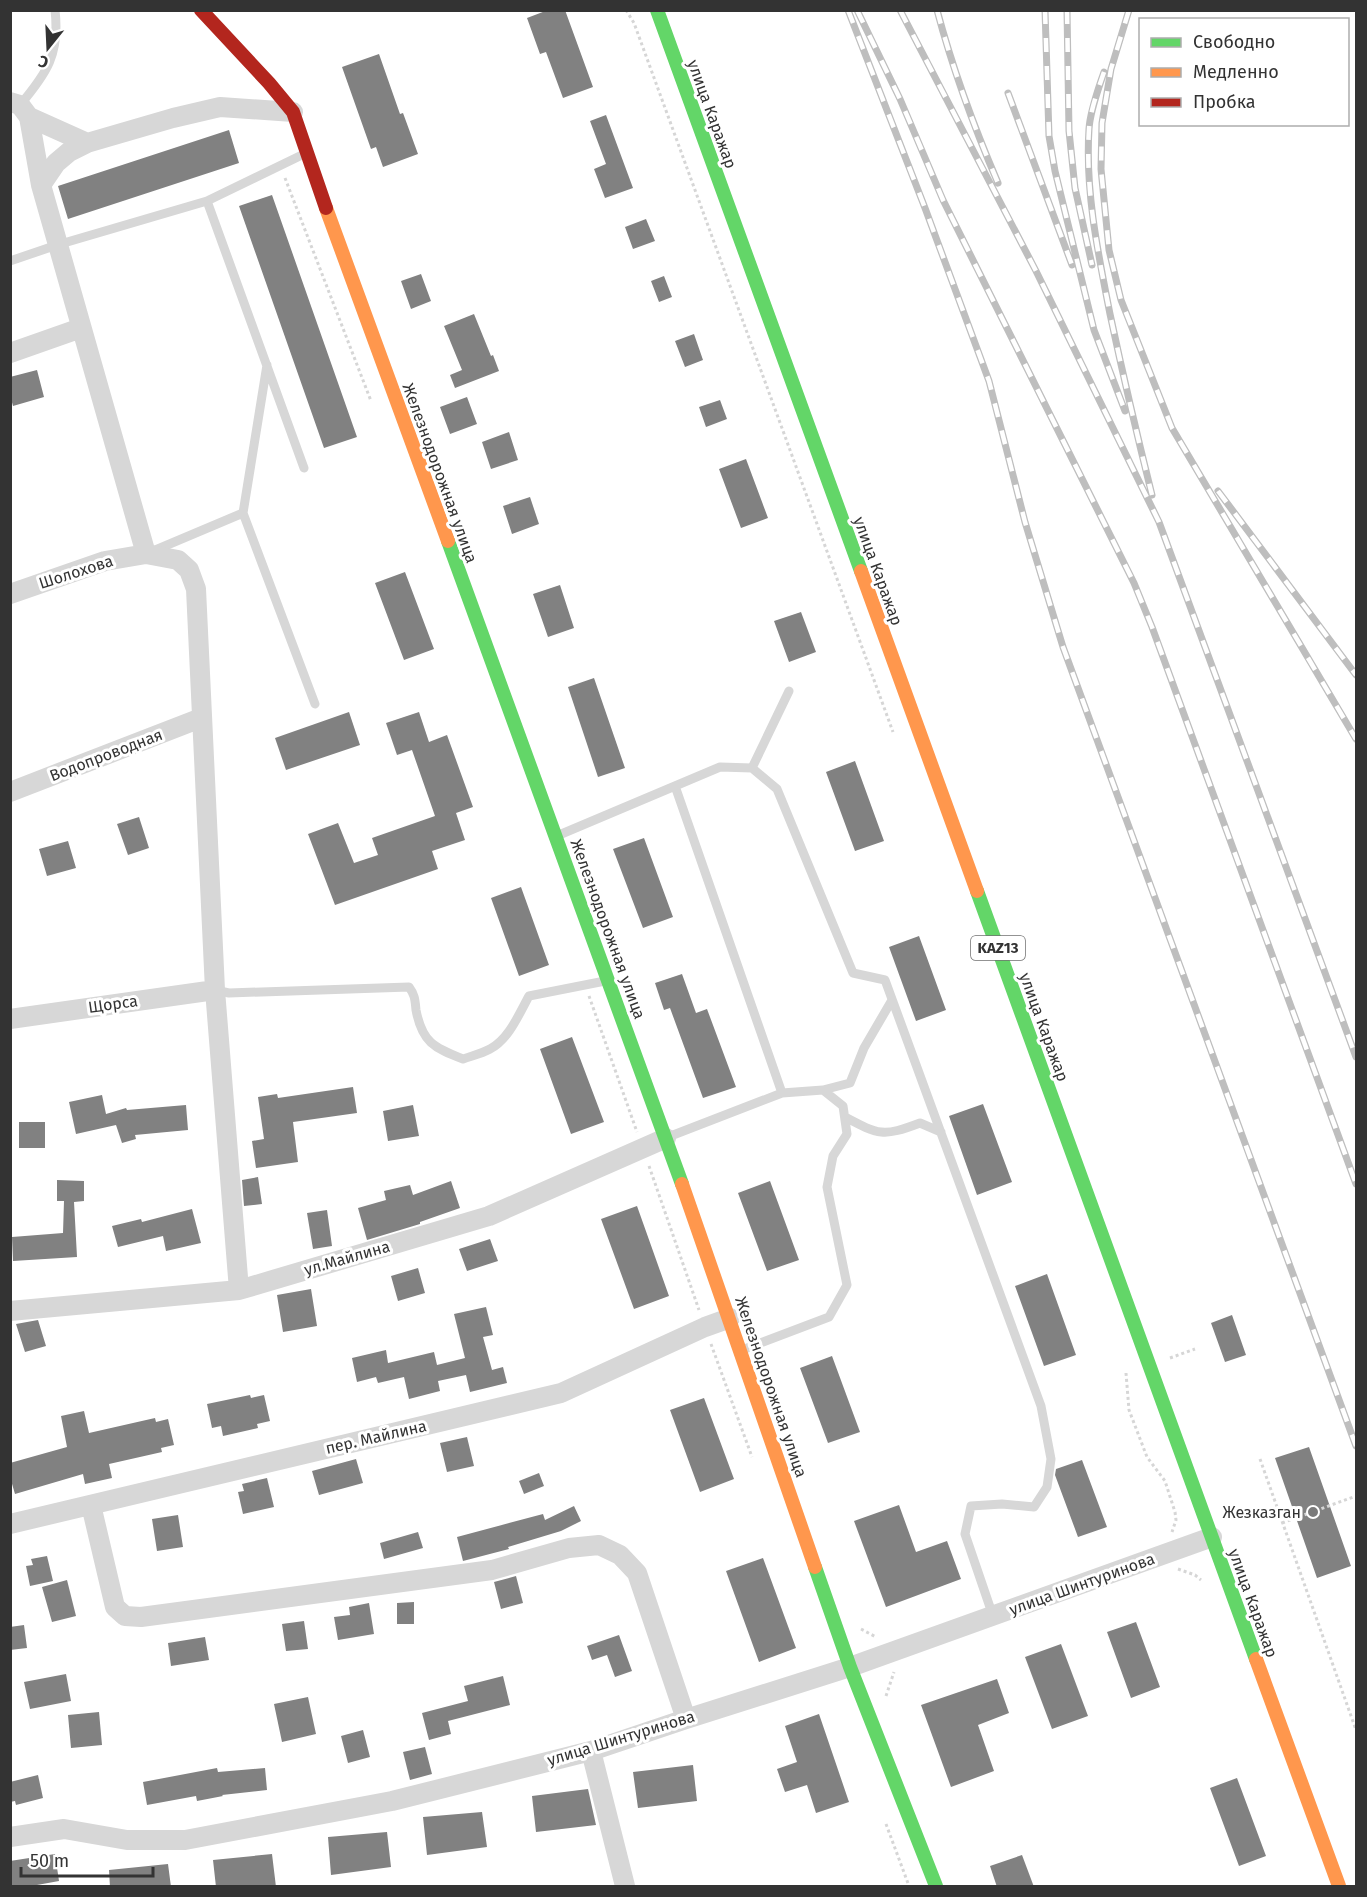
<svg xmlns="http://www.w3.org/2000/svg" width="1367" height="1897" viewBox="0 0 1367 1897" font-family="'Fira Sans',sans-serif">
<rect width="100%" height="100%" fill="#fff"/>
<path fill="#818181" d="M548 10H565L593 87 563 98 546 52 540 54 527 18Z
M379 54 400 114 403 113 418 154 383 167 376 147 371 149 342 67Z
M606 115 633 188 605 198 594 169 606 164 590 121Z
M229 130 239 163 68 219 58 186Z
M272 195 357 437 324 448 239 206Z
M646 219 655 241 633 249 625 227Z
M421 274 431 301 411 309 401 281Z
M664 276 672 297 659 302 651 281Z
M474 314 491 356 493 355 499 371 455 388 450 375 462 370 444 326Z
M694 334 703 360 685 367 675 341Z
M37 370 44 397 13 406 10 395V377Z
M467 397 477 424 450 434 440 407Z
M720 400 727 419 706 427 699 407Z
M509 432 518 460 491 469 482 442Z
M746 459 768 518 741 528 719 469Z
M530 497 539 524 512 534 503 506Z
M405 572 434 649 404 660 375 583Z
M560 585 574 628 548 637 533 594Z
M801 612 816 652 789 662 774 621Z
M594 678 625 768 598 777 568 687Z
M349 712 360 745 286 770 275 738Z
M419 712 429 742 447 735 473 807 456 813 465 840 432 851 438 869 335 905 308 834 338 823 354 863 378 855 372 838 435 816 412 750 397 755 386 723Z
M855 761 884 841 855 851 826 772Z
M139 817 149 848 128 855 117 824Z
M644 838 673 917 643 928 613 849Z
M68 841 76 868 47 876 39 849Z
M521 887 549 965 519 976 491 898Z
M919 936 946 1010 916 1021 889 947Z
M682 974 696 1013 707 1009 736 1087 703 1098 670 1008 664 1010 655 983Z
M572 1037 604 1122 571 1134 540 1049Z
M353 1087 357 1113 293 1122 298 1162 256 1168 252 1141 264 1139 258 1097 277 1094 278 1098Z
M102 1095 106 1114 126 1108 127 1110 186 1105 188 1130 135 1135 136 1139 122 1143 116 1125 76 1134 69 1102Z
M983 1104 1012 1182 977 1195 949 1116Z
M413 1105 419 1136 388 1141 383 1111Z
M19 1122H45V1148H19Z
M258 1177 262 1204 244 1206 242 1180Z
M57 1180 84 1181V1201L74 1202 77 1257 13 1261 12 1237 63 1233 64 1201H57Z
M451 1181 460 1208 420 1222V1224L367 1240 358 1208 386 1200 384 1191 410 1185 413 1195Z
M770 1181 799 1260 767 1271 738 1193Z
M637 1206 669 1296 634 1309 601 1219Z
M192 1209 201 1243 166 1251 163 1236 118 1247 112 1226 141 1219 142 1222Z
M327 1210 332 1246 313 1249 307 1213Z
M490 1239 498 1261 467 1271 459 1249Z
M418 1268 425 1293 398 1301 391 1276Z
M1047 1274 1076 1355 1044 1366 1015 1286Z
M311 1289 317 1326 283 1332 277 1295Z
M486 1307 493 1335 483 1337 492 1370 503 1367 507 1383 470 1392 466 1375 438 1381 440 1391 409 1399 404 1377 378 1383 376 1377 357 1382 352 1358 386 1350 388 1363 434 1352 437 1365 465 1358 454 1314Z
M1232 1315 1246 1355 1225 1362 1211 1323Z
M38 1320 46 1346 25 1352 16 1324Z
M832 1356 860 1432 828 1443 800 1368Z
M250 1395 251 1398 264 1395 270 1421 257 1424 258 1428 223 1436 221 1426 212 1428 207 1404Z
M704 1398 734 1479 700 1492 670 1410Z
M84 1411 89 1433 155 1418 156 1422 168 1419 174 1445 161 1448 162 1452 109 1464 112 1478 85 1484 83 1474 15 1494 10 1477V1463L67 1447 61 1416Z
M467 1437 474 1466 447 1472 440 1443Z
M1309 1447 1351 1566 1317 1578 1275 1458Z
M356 1459 363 1483 319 1495 312 1471Z
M1082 1460 1107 1527 1078 1537 1055 1475 1056 1469Z
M539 1473 544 1486 524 1494 519 1481Z
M267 1478 274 1507 243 1514 238 1492 244 1491 242 1484Z
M899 1505 916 1552 947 1541 961 1579 886 1607 854 1521Z
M574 1506 581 1521 561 1531 508 1547 509 1549 463 1561 457 1537 543 1514 545 1520Z
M178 1515 183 1547 157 1551 152 1519Z
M418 1532 423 1548 384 1559 380 1543Z
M47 1556 53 1581 30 1586 26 1566 33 1565 31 1559Z
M763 1558 796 1648 759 1662 726 1571Z
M516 1576 523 1603 501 1609 494 1582Z
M67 1580 76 1616 52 1622 42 1587Z
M414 1602V1624H397V1603Z
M369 1603 374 1634 338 1640 334 1617 350 1615 349 1607Z
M304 1621 308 1649 286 1651 282 1624Z
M1136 1622 1160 1687 1131 1698 1107 1632Z
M24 1625 27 1648 10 1650V1627Z
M619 1635 632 1671 615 1677 607 1655 592 1660 587 1646Z
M205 1637 209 1660 171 1666 168 1643Z
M1061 1644 1088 1716 1052 1729 1025 1657Z
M66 1674 71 1701 30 1709 24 1682Z
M503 1676 510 1705 448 1721 451 1734 429 1740 422 1713 468 1701 464 1686Z
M997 1679 1009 1713 978 1725 994 1771 951 1787 921 1705Z
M308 1697 316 1734 282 1742 274 1704Z
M99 1712 102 1745 71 1748 68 1715Z
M819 1714 849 1802 816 1813 807 1785 785 1792 777 1769 797 1762 785 1726Z
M363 1730 370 1757 348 1763 341 1736Z
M425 1747 432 1774 410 1780 403 1752Z
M693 1765 697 1801 638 1808 633 1772Z
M217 1768 218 1772 265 1768 267 1790 222 1795 223 1796 197 1801 196 1796 147 1805 143 1782Z
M38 1775 43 1798 16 1805 15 1801 10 1802V1782Z
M1237 1778 1266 1856 1239 1866 1210 1788Z
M588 1789 596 1825 536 1832 532 1796Z
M482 1812 487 1847 427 1855 423 1817Z
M387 1832 391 1867 331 1875 328 1837Z
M55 1854 59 1881 26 1887H10V1861Z
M272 1854 276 1887H216L213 1860Z
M1022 1855 1034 1887H997L990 1866Z
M168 1864 171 1887H110L109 1870Z"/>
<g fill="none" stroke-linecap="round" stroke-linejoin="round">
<path stroke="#d6d6d6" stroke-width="3" stroke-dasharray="3 3" stroke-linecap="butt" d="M626 10 634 23 893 732
M285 178 371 401
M589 996 637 1132
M649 1166 699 1310
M711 1344 752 1457
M1170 1358 1195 1349
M1126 1373 1129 1410 1147 1457 1165 1481 1175 1512 1176 1520 1172 1532
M1260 1459 1356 1730
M1282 1523 1356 1496
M1178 1569 1195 1575 1201 1580
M861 1629 876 1637
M886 1696 894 1672
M886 1824 909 1886"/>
<path stroke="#d7d7d7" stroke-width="9" d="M20 105C47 73 60 54 55 10
M207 201 304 468
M10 261 57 245 207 201 304 154
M243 513 315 704
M153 551 243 513 267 365
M752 768 789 691
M675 786 782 1093
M559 835 720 767 752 768 777 789 853 973 885 980 1041 1406 1051 1459 1047 1487 1034 1507 1002 1504 971 1506 965 1534 993 1616
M215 990 229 993 409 987C415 995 415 1000 416 1010 422 1042 434 1048 463 1059 471 1056 481 1054 490 1049 509 1039 519 1014 529 996L605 981
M823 1090 850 1083 864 1048 892 1000
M845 1117C879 1135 883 1137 920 1123L941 1132
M668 1137 782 1093 823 1090 843 1106 847 1134 833 1156 827 1187 847 1285 829 1317 742 1350"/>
<path stroke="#d7d7d7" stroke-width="20" d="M10 102 20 105 29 117 41 185 146 554
M29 117 87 143
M41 185 56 163 69 152 87 143 173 118 220 107 293 112
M10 353 81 328
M10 594 105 561 146 554 178 560 189 570 196 589 215 990 239 1290
M10 792 201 718
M10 1019 215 990
M10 1311 239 1290 489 1216 666 1138
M91 1505 115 1607 125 1616 141 1617 492 1570 569 1548 599 1545 620 1555 637 1573 686 1719
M10 1524 561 1393 705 1327 730 1318
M591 1751 625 1886
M10 1837 64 1829 127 1840H185L392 1801 591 1751 686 1719 850 1667 1212 1537"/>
<path stroke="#63d668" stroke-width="14" d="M657 10 861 571
M448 541 682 1184
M977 891 1256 1659
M815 1567 850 1667 936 1886"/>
<path stroke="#ff974d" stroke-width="14" d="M326 208 448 541
M861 571 977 891
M682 1184 815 1567
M1256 1659 1339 1886"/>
<path stroke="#b3261e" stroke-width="14" d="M201 10 269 83 293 112 326 208"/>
<defs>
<path id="rail" d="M848 10 925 208 989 381 1025 522 1063 647 1356 1446
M857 10 900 99 943 200 1134 583 1152 627 1356 1184
M900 10 1036 271 1159 522 1356 1057
M937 10C953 70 974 127 998 183
M1045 10 1049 136 1055 171 1094 330 1125 411
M1067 10 1069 131 1075 188 1092 265
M1129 10 1111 69 1102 123 1101 169 1109 250 1121 300 1172 428 1356 739
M1104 72C1098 90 1090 111 1089 129 1085 191 1098 253 1110 314 1123 375 1137 435 1152 495
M1008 93 1072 265
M1218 491 1356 675"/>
</defs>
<use href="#rail" stroke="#bebebe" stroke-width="7"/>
<use href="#rail" stroke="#fff" stroke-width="4.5" stroke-dasharray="14" stroke-linecap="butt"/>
</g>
<circle fill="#7a7a7a" stroke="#fff" stroke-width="2" cx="1313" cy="1512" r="6"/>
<g text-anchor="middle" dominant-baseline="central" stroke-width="6" stroke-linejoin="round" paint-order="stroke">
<rect fill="#fff" stroke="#707070" stroke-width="1.5" x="971" y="936" width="54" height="24" rx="4.5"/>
<g font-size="15" font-weight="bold" fill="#333">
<text x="998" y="948">KAZ13</text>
</g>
<g font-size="16" fill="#333" stroke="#fff">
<text transform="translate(712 114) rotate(70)">улица Каражар</text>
<text transform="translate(440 473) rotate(70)">Железнодорожная улица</text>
<text transform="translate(878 571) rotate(70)">улица Каражар</text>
<text transform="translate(76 572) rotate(-18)">Шолохова</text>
<text transform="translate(106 755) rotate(-21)">Водопроводная</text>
<text transform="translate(608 929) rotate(70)">Железнодорожная улица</text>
<text transform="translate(113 1004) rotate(-8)">Щорса</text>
<text transform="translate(1044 1027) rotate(70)">улица Каражар</text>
<text transform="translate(347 1258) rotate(-16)">ул.Майлина</text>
<text transform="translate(771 1387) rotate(71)">Железнодорожная улица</text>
<text transform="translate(376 1437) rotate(-13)">пер. Майлина</text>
<text transform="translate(1082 1584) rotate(-20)">улица Шинтуринова</text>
<text transform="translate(1253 1603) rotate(70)">улица Каражар</text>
<text transform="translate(621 1738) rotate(-17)">улица Шинтуринова</text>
</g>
<g font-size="16" fill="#333" stroke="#fff" text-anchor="end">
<text x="1301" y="1512">Жезказган</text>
</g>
</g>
<rect width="1367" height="1897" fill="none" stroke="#333333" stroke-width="24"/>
<rect x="1139" y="18" width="210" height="108" fill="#ffffff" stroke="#adadad" stroke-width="1.5"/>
<rect x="1151" y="38" width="30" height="9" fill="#63d668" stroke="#adadad" stroke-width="1.5"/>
<text x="1193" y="48" font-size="18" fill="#333333">Свободно</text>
<rect x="1151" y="68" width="30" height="9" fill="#ff974d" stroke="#adadad" stroke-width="1.5"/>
<text x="1193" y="78" font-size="18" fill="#333333">Медленно</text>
<rect x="1151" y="98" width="30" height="9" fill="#b3261e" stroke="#adadad" stroke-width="1.5"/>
<text x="1193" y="108" font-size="18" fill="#333333">Пробка</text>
<g transform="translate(48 48) rotate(198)" stroke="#ffffff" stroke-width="4.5" paint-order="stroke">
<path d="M0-4.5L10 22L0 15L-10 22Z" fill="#333333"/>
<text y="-9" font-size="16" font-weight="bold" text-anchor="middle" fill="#333333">С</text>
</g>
<path d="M21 1867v9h132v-9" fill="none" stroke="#333333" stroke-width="3"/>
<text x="30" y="1867" font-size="18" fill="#333333" stroke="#ffffff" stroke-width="4.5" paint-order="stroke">50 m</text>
</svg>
